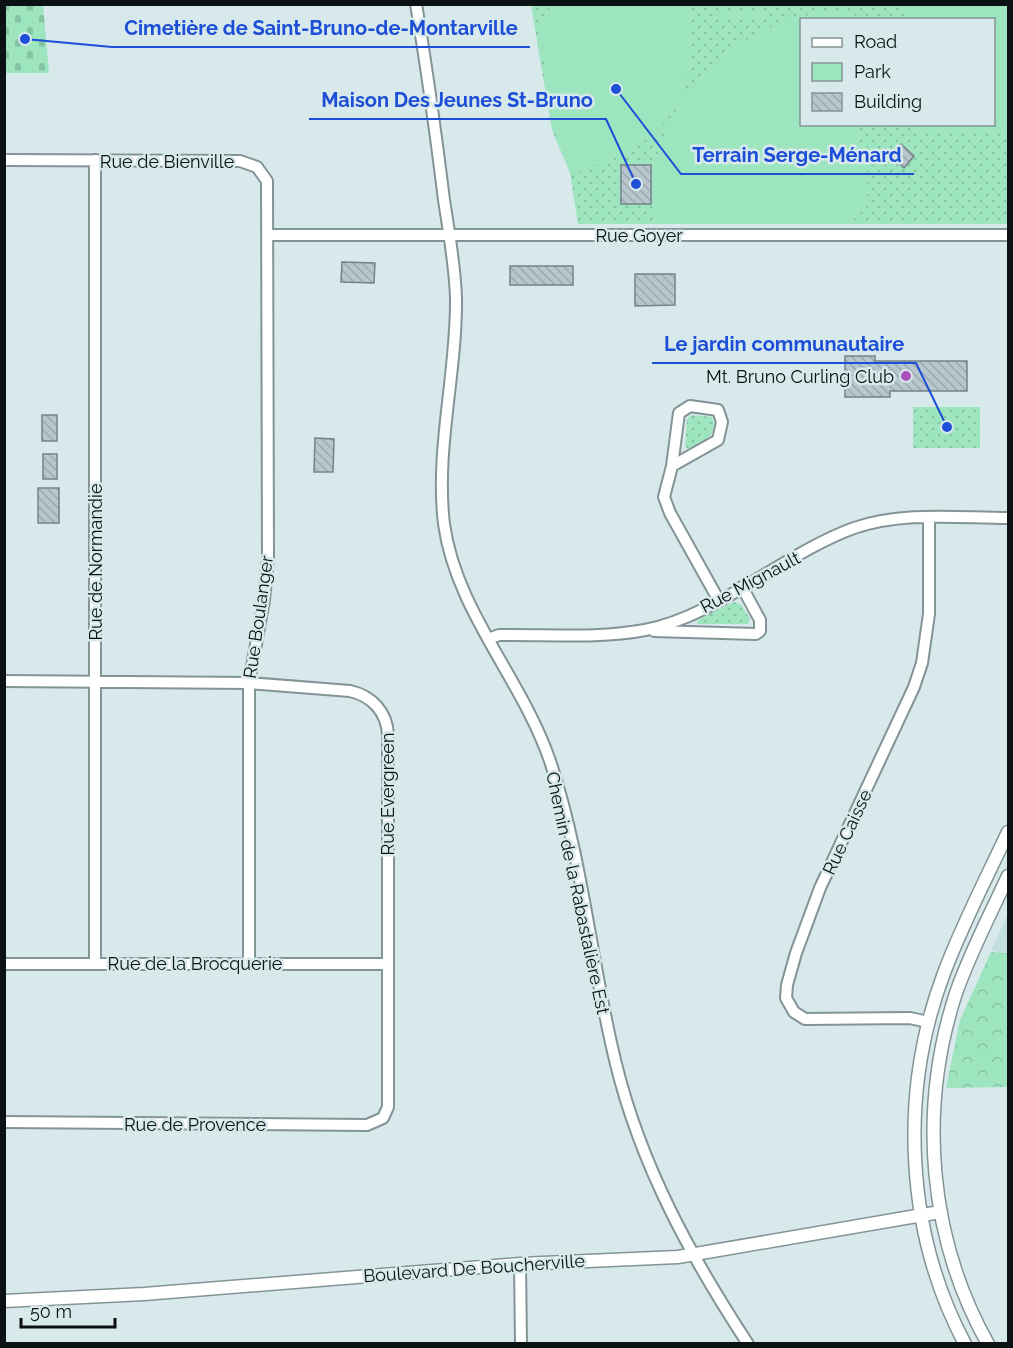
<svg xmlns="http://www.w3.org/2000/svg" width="1013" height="1348" viewBox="0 0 1013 1348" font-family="Raleway,sans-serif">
<defs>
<pattern id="green-dots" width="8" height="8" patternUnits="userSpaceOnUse" patternTransform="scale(1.5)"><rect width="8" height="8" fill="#9de5bf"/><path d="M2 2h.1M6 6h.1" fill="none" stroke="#86c3a3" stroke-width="1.8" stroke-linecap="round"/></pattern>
<pattern id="forest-crowns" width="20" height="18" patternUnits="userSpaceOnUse" patternTransform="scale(1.5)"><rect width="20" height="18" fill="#9de5bf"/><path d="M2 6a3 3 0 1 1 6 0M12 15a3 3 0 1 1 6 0" fill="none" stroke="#86c3a3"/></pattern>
<pattern id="cemetery-stones" width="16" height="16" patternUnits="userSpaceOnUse" patternTransform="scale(1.5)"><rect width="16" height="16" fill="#9de5bf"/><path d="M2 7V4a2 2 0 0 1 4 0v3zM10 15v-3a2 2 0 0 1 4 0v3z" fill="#86c3a3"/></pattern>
<pattern id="building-back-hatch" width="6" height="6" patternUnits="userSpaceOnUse" patternTransform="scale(1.5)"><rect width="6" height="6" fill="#b8c6ce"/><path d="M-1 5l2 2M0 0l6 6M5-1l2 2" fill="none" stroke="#9da9b0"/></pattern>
</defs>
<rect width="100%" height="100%" fill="#d7e9eb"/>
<path fill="#c3dfe2" d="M1008 913V953L991 951Z"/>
<path fill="url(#green-dots)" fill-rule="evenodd" d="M531 5H1008V224H578L570 173 552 130ZM802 20H994V124H802Z
M913 407H980V448H913Z
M692 415 712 417C719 436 703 441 688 449L685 446 687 419Z
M734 602 741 605 750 619 748 624H697L698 620Z"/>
<path fill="url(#forest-crowns)" d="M991 952 1008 953V1087L946 1088 960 1020Z"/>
<path fill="url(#cemetery-stones)" d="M4 5H43L49 73H5Z"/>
<path fill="#9de5bf" d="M906 5H1008V133L917 132 909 125 994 124V20L906 19Z
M550 8H689C703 100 659 152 571 173L554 130 538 24Z
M719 11 763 12V20H719Z
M835 11H852L857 19 802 20V124L859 125V144H867V206L850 224H660C647 207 651 187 655 167 672 80 748 19 835 11Z"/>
<path fill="url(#building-back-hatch)" stroke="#748289" stroke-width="1.5" d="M901 144 914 156 904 168 891 156Z
M621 165H651V204H621Z
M342 262 375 263 374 283 341 282Z
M510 266H573V285H510Z
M635 274H675V305L635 306Z
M845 356H875V361H967V391H890V397H845Z
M42 415H57V441H42Z
M315 438 334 439 333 472H314Z
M43 454H57V479H43Z
M38 488H59V523H38Z"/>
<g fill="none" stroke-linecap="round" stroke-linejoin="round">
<defs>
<path id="minor" d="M416 4C427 70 436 135 444 200 449 233 455 265 456 298 457 373 435 449 444 524 456 611 522 679 550 761 583 859 591 964 616 1064 641 1166 691 1257 748 1344
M4 160 240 161 257 167 267 181 268 558 264 600 249 683V963
M95 160V963
M269 235H1008
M672 466 718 440 722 422 718 410 690 406 679 413 672 466 664 497 670 513 718 599
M654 631 756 634 760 631V620L742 587
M488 639 499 635C546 634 598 639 645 630 715 617 785 553 854 528 903 511 958 518 1008 518
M4 681 249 683 350 691C372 696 387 712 388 735V1107L383 1118 367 1125 4 1122
M4 964H386
M928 1022 910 1018 805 1019 794 1012 786 998 787 985 796 953 820 888 914 687 922 663 929 614V517
M520 1264 521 1344"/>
<path id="tertiary" d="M4 1301 144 1294 520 1264 678 1257 940 1212
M965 1344C905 1231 899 1092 944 973 962 925 986 879 1008 832
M988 1344C928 1237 918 1109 956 993 970 953 990 915 1008 876"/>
</defs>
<use href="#minor" stroke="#839496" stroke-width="14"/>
<use href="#tertiary" stroke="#839496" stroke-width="15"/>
<use href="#minor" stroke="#fff" stroke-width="10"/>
<use href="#tertiary" stroke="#fff" stroke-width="12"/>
</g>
<circle fill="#ac52bd" stroke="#d7e9eb" stroke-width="2" cx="906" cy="376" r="6"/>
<g text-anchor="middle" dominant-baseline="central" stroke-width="5" stroke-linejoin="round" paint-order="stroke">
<g font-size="18" fill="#0c1213" stroke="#d7e9eb">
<text x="167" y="161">Rue de Bienville</text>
<text x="639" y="235">Rue Goyer</text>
<text transform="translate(95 562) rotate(-90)">Rue de Normandie</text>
<text transform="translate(750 582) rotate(-28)">Rue Mignault</text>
<text transform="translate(258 617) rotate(-82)">Rue Boulanger</text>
<text transform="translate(387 794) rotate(-90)">Rue Evergreen</text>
<text transform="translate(847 832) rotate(-65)">Rue Caisse</text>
<text transform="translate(578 893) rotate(78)">Chemin de la Rabastalière Est</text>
<text x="195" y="963">Rue de la Brocquerie</text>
<text x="195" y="1124">Rue de Provence</text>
<text transform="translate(474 1268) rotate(-4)">Boulevard De Boucherville</text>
</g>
<g font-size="18" fill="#0c1213" stroke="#d7e9eb" text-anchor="end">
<text x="894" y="376">Mt. Bruno Curling Club</text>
</g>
</g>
<path fill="none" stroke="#1d4ed8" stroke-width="2" d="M25 39L112 47H530M636 184L606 119H309M616 89L681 174H914M947 427L916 363H652"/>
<g fill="#1d4ed8" stroke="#d7e9eb" stroke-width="2">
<circle cx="25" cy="39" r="6"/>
<circle cx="636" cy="184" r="6"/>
<circle cx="616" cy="89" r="6"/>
<circle cx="947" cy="427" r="6"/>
</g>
<g font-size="20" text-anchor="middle" font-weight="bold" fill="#1d4ed8" stroke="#d7e9eb" stroke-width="5" stroke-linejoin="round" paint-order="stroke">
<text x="321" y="35">Cimetière de Saint-Bruno-de-Montarville</text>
<text x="457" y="107">Maison Des Jeunes St-Bruno</text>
<text x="797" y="162">Terrain Serge-Ménard</text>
<text x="784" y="351">Le jardin communautaire</text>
</g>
<rect width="1013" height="1348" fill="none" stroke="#0c1213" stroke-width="12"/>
<rect x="800" y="18" width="195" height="108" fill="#d7e9eb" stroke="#869395" stroke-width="1.5"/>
<rect x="812" y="38" width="30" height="9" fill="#ffffff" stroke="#869395" stroke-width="1.5"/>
<text x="854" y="48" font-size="18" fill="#0c1213">Road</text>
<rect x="812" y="63" width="30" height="18" fill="#9de5bf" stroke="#869395" stroke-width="1.5"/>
<text x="854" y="78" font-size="18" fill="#0c1213">Park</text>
<rect x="812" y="93" width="30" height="18" fill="url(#building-back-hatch)" stroke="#869395" stroke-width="1.5"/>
<text x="854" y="108" font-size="18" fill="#0c1213">Building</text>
<path d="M21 1318v9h94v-9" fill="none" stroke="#0c1213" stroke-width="3"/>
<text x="30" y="1318" font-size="18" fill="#0c1213" stroke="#d7e9eb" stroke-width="4.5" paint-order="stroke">50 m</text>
</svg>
